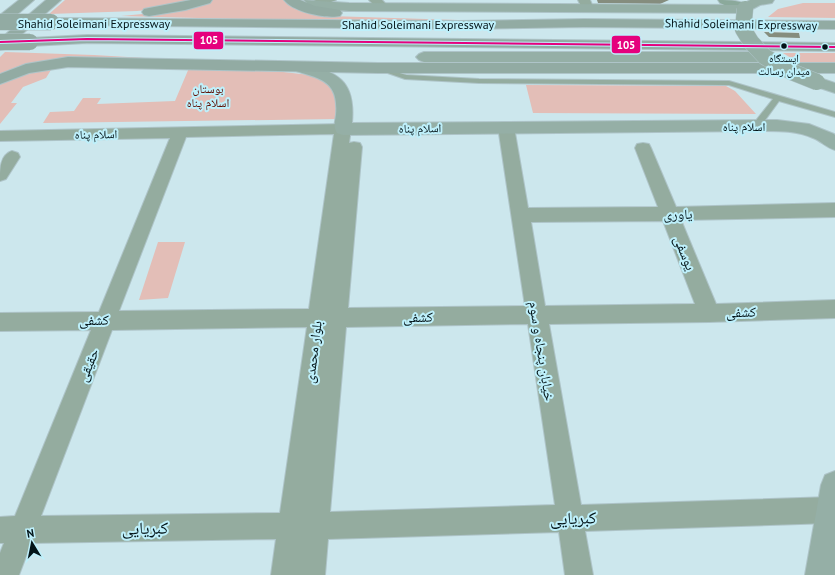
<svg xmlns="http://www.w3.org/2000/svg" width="835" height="575" viewBox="0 0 835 575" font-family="'PT Sans','Noto Naskh Arabic',sans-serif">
<rect width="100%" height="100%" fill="#cce7ed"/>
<path fill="#e3beb7" d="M65 0H197L166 8 137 11 49 14Z
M211 0H285C298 14 311 14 329 16L490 21 270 20 121 16 164 12Z
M803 3H835V18L768 17 778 9Z
M5 52 94 55 162 59 81 58 0 75V57Z
M783 53H835V67L807 68Z
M54 65 46 78 23 87 11 103H17L0 124V82L11 77Z
M189 68 283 72 310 75 325 80 334 91 338 119 43 123 50 112 74 111 83 98H101L97 104 175 101Z
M526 85 726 86 735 91 756 114 533 113Z
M158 242H185L168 298 139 300Z"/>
<path fill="#858d7e" d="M597 0H669L660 4 598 3Z
M764 32 799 33 800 38 769 37Z"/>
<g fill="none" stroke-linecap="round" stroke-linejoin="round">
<defs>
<path id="lane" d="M336 0C331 3 317 5 311 2L316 0Z
M381 67 406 75 479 79 729 81 835 112V117L779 101 760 127H754V123L773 99 729 85 479 83 405 79 379 70 378 69Z"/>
<path id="street" d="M369 0H382L389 7 387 10H379Z
M578 0H590L594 9 592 12H584Z
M506 122 512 123 514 127 528 208 658 207 635 148 637 144 643 143 649 144 651 148 676 207 835 203V217L681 220 716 304 835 300V318L709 322 549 324 581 505 831 497 835 499V521L831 523 585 531 593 575H565L559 532 328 539 325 575H271L276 539 31 543 19 575H0V553L4 543H0V517L15 516 91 330 0 331V313L99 312 170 138 0 141V131L343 124 349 125 351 129 349 143 354 142 360 143 362 147 348 308 525 306 498 127 500 123ZM334 134 309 309 119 311 186 137ZM663 221 695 304 545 306 531 222ZM528 324 555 505 330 512 346 327ZM307 327 280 513 41 516 112 330Z
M12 151 18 153 20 157 6 179 0 181C0 169 0 155 12 151Z"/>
<path id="secondary" d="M718 0C729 0 745 0 752 9L750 12H740L720 3Z"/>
<path id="primary" d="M304 0 349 3 742 5 750 0H774L772 3 760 5 745 13 349 11C336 10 313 12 304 0Z
M424 52H765L770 54 773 57 770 60 765 62H424L419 60 416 57 419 54Z
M298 62C337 72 356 79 352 123L777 120 809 124 834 134 835 135V150C827 148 821 141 813 138 796 130 775 131 757 131L343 135 337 133C333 127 335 122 336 115 339 80 320 79 293 70L290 67 293 64Z
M817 77 835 83V93L811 85 809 82 811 79Z
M835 471V575H805L821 485 825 475Z"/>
<path id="highway" d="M19 0H34L5 25 0 26V15Z
M46 0H61L5 49 0 50V39Z
M191 0H212L210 3 185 10 149 16 144 15 142 12 144 9 149 8Z
M284 0H300L315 6 340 10 342 13 340 16C326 19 293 12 284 0Z
M51 18 458 21 584 19 835 21V29L584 27 458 29 46 25 44 22 46 19Z
M87 35 835 43V51L87 43 30 46 25 45 23 42 25 39 30 38Z
M68 57 378 63H835V73H378L68 67 29 73 0 84V74L26 64Z"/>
</defs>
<use href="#lane" stroke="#aec4c8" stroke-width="2"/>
<use href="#street" stroke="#aec4c8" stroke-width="2"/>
<use href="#secondary" stroke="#aec4c8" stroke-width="2"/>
<use href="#primary" stroke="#aec4c8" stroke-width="2"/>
<use href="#highway" stroke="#aec4c8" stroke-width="2"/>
<use href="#lane" fill="#94ac9f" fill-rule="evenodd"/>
<use href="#street" fill="#94ac9f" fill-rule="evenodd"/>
<use href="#secondary" fill="#8ba99b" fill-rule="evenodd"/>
<use href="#primary" fill="#95afa6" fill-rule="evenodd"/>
<use href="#highway" fill="#92aba3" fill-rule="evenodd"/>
<defs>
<path id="primary-bridge" d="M745 9 743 29 751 42 765 57 792 72 817 82"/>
<path id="highway-bridge" d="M0 22H51
M0 42H30"/>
</defs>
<use href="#primary-bridge" stroke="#aec4c8" stroke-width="17" stroke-linecap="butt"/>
<use href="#highway-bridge" stroke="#aec4c8" stroke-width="17" stroke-linecap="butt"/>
<use href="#primary-bridge" stroke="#95afa6" stroke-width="16"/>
<use href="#highway-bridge" stroke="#92aba3" stroke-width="16"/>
<defs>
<path id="bus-1" d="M0 42 87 39 835 47"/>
</defs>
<use href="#bus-1" stroke="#bef0fb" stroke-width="4"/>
<use href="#bus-1" stroke="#e5007d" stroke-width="2"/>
</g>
<g fill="#031418" stroke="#bef0fb" stroke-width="1.5">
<circle cx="784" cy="46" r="3.5"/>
<circle cx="825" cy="47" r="3.5"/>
</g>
<g text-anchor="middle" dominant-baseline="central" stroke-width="4" stroke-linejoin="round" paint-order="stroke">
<g font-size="11" fill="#031418" stroke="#bef0fb">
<text x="784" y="58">ایستگاه<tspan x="784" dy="13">میدان رسالت</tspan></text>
</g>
<g font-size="12" fill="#031418" stroke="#bef0fb">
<text x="94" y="23">Shahid Soleimani Expressway</text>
<text x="418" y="24">Shahid Soleimani Expressway</text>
<text transform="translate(741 24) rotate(1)">Shahid Soleimani Expressway</text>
<text x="744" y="126">اسلام پناه</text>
<text transform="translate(420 128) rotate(-1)">اسلام پناه</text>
<text transform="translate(96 134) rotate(-1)">اسلام پناه</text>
</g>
<g font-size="12" fill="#5e0e03" stroke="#bef0fb">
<text x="208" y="88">بوستان<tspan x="208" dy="14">اسلام پناه</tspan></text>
</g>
<g font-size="14" fill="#031418" stroke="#bef0fb">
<text transform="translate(678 214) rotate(-1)">یاوری</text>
<text transform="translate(685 253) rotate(68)">یوسفی</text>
<text transform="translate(741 312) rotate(-2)">کشفی</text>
<text transform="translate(418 317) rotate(-1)">کشفی</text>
<text transform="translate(94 320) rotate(-1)">کشفی</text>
<text transform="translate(542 351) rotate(81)">خیابان پنجاه و سوم</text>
<text transform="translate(313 352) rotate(-83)">بلوار محمدی</text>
<text transform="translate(88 365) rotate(-68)">حقیقی</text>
</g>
<g font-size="17" fill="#031418" stroke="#bef0fb">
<text transform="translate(573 518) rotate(-2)">کبریایی</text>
<text transform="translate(145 528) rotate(-1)">کبریایی</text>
</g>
</g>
<g stroke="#bef0fb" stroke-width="1.5">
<rect x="193" y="31" width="31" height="19" rx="4" fill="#e5007d"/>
<rect x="611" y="35" width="30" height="19" rx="4" fill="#e5007d"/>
</g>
<g font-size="11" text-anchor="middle" font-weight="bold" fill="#fff">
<text x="209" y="44">105</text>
<text x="626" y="49">105</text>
</g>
<g transform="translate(32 543) rotate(350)" stroke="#bef0fb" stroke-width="3" paint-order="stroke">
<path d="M0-3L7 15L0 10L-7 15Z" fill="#031418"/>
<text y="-6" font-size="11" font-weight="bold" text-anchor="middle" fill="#031418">N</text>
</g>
</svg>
